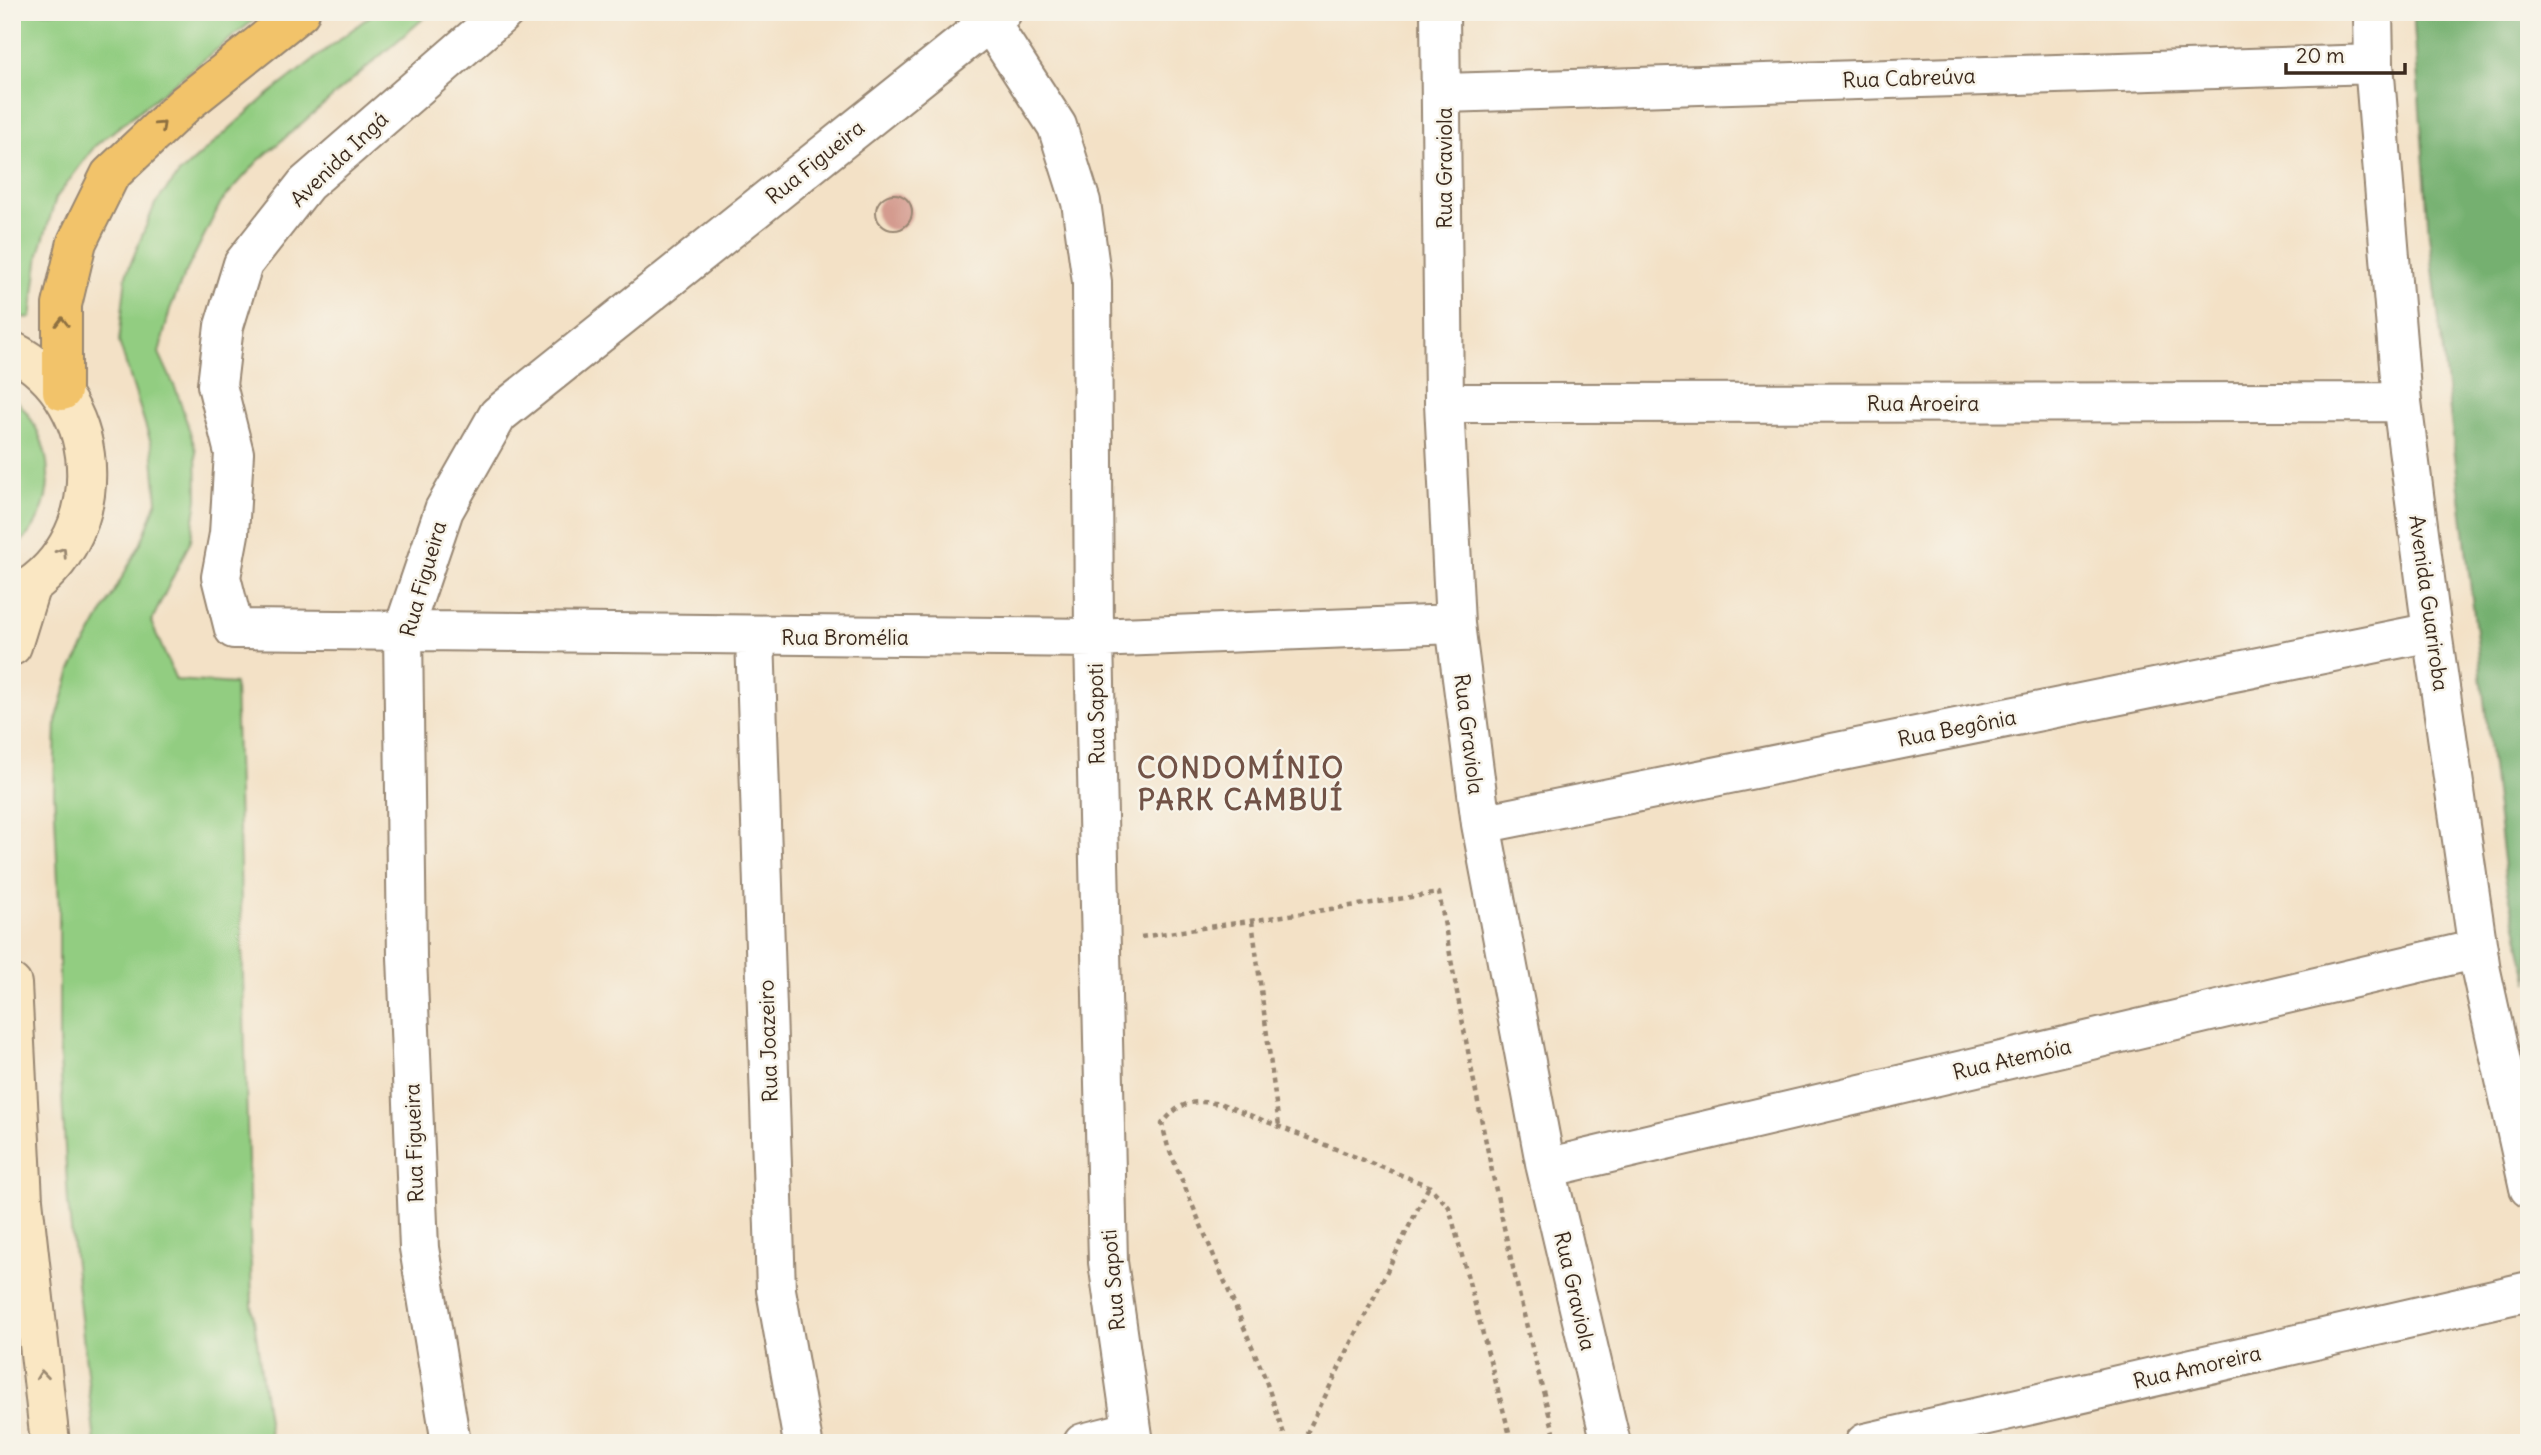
<svg xmlns="http://www.w3.org/2000/svg" width="2541" height="1455" viewBox="0 0 2541 1455" font-family="Delius,sans-serif">
<rect width="100%" height="100%" fill="#f7f3e8"/>
<filter id="ink" filterUnits="userSpaceOnUse"><feTurbulence type="fractalNoise" baseFrequency=".0143" numOctaves="2"/><feDisplacementMap in="SourceGraphic" scale="14" xChannelSelector="R" yChannelSelector="G"/><feConvolveMatrix kernelMatrix="1 2 1 2 8 2 1 2 1" color-interpolation-filters="sRGB"/></filter>
<filter id="wash" filterUnits="userSpaceOnUse"><feTurbulence type="fractalNoise" baseFrequency=".00686" numOctaves="4" result="noise"/><feDisplacementMap in="SourceGraphic" scale="28" xChannelSelector="R" yChannelSelector="G"/><feGaussianBlur stdDeviation="1.57" result="paint"/><feColorMatrix in="noise" values="0 0 0 0 0 0 0 0 0 0 0 0 0 0 0 0 0 1.4 0 .05"/><feComposite in="paint" operator="in"/></filter>
<g filter="url(#wash)">
<rect width="100%" height="100%" fill="#f3e1c6"/>
<path fill="#92cd81" stroke="#667c50" stroke-width="2" d="M12 12H264L95 146 56 198 39 254 31 318 12 316Z
M375 12H431L258 161 221 202 184 276 170 309 159 353 177 392 196 451 197 499 191 540 151 622 176 680 235 684 252 1305 271 1443H95L68 1203 59 1040V905L54 792 56 721 71 670 141 543 157 501 152 446 119 342 126 275 155 204 179 174 265 97Z
M12 396C56 437 64 510 12 550Z"/>
<path fill="#75b06f" stroke="#586d46" stroke-width="2" d="M2413 12H2529V983L2505 877 2429 236Z"/>
<g id="blocks">
<path fill="#d49b8f" d="M876 212a18 18 0 1 1 36 0a18 18 0 1 1-36 0Z"/>
</g>
</g>
<g filter="url(#ink)">
<use href="#blocks" fill-opacity="0" stroke="#978672" stroke-width="2"/>
<g fill="none" stroke-linecap="round" stroke-linejoin="round">
<defs>
<path id="street" d="M504 12 306 184 243 264 224 326 217 385 234 453 229 534 221 577 234 629 1094 638 1455 624
M977 12 1000 38 1057 126 1081 202 1092 282 1094 638 1108 1262 1134 1443
M1440 12 1444 403 1455 624 1481 824 1546 1168 1611 1443
M2373 12 2374 64 2402 402 2432 632 2481 971 2529 1188
M1444 93 2374 64
M1444 403 2402 402
M755 636 776 1290 803 1443
M1481 824 2432 632
M1546 1168 2478 949
M451 1443 419 1248 407 957 403 631 444 510 498 415 1002 12
M1083 1443 1130 1431
M1865 1443 2529 1291"/>
<path id="secondary" d="M12 351C110 400 112 548 12 597
M12 646 30 588
M12 984 23 1200 50 1443"/>
<path id="primary" d="M62 391V305L77 242 110 175 185 104 300 12"/>
</defs>
<use href="#street" stroke="#978672" stroke-width="42"/>
<use href="#secondary" stroke="#978672" stroke-width="42"/>
<use href="#primary" stroke="#978672" stroke-width="42"/>
<path stroke="#978672" stroke-width="4.5" stroke-dasharray="5 5" stroke-linecap="butt" d="M1252 921 1279 1126
M1141 937 1439 893C1472 1078 1507 1262 1557 1443
M1287 1443 1264 1375 1168 1147 1162 1124C1181 1100 1193 1100 1222 1104L1429 1186 1449 1207 1512 1443
M1302 1443 1429 1186"/>
<use href="#street" stroke="#fff" stroke-width="38"/>
<use href="#secondary" stroke="#fae7c3" stroke-width="38"/>
<use href="#primary" stroke="#f2c36a" stroke-width="38"/>
</g>
<defs><path id="oneway-chevron" d="M-2-3.5L2.5 0L-2 3.5" fill="none" stroke-width="1.6" stroke-linecap="round" stroke-linejoin="round" transform="scale(1.75)"/></defs>
<g stroke="#8d6f40">
<use href="#oneway-chevron" transform="translate(161 126) rotate(-43)"/>
<use href="#oneway-chevron" transform="translate(62 322) rotate(-90)"/>
</g>
<g stroke="#9a8870">
<use href="#oneway-chevron" transform="translate(62 552) rotate(-57)"/>
<use href="#oneway-chevron" transform="translate(42 1375) rotate(-96)"/>
</g>
</g>
<g text-anchor="middle" dominant-baseline="central" stroke-width="5" stroke-linejoin="round" paint-order="stroke">
<g font-size="21" fill="#3b2a1e" stroke="#f7f3e8">
<text transform="translate(1909 78) rotate(-2)">Rua Cabreúva</text>
<text transform="translate(339 159) rotate(-44)">Avenida Ingá</text>
<text transform="translate(815 162) rotate(-39)">Rua Figueira</text>
<text transform="translate(1444 168) rotate(-90)">Rua Graviola</text>
<text x="1923" y="403">Rua Aroeira</text>
<text transform="translate(423 579) rotate(-74)">Rua Figueira</text>
<text transform="translate(2429 603) rotate(82)">Avenida Guariroba</text>
<text x="845" y="637">Rua Bromélia</text>
<text transform="translate(1096 714) rotate(-91)">Rua Sapoti</text>
<text transform="translate(1957 728) rotate(-11)">Rua Begônia</text>
<text transform="translate(1469 734) rotate(83)">Rua Graviola</text>
<text transform="translate(768 1041) rotate(-92)">Rua Joazeiro</text>
<text transform="translate(2012 1059) rotate(-13)">Rua Atemóia</text>
<text transform="translate(414 1143) rotate(-92)">Rua Figueira</text>
<text transform="translate(1113 1280) rotate(-95)">Rua Sapoti</text>
<text transform="translate(1575 1291) rotate(77)">Rua Graviola</text>
<text transform="translate(2197 1367) rotate(-13)">Rua Amoreira</text>
</g>
<g font-size="28" font-weight="bold" letter-spacing="2" fill="#715246" stroke="#f7f3e8">
<text x="1241" y="768">CONDOMÍNIO<tspan x="1241" dy="32">PARK CAMBUÍ</tspan></text>
</g>
</g>
<rect width="2541" height="1455" fill="none" stroke="#f7f3e8" stroke-width="42"/>
<path d="M2286 63v10h119v-10" fill="none" stroke="#3b2a1e" stroke-width="3.5"/>
<text x="2296" y="63" font-size="21" fill="#3b2a1e" stroke="#f7f3e8" stroke-width="5" paint-order="stroke">20 m</text>
</svg>
